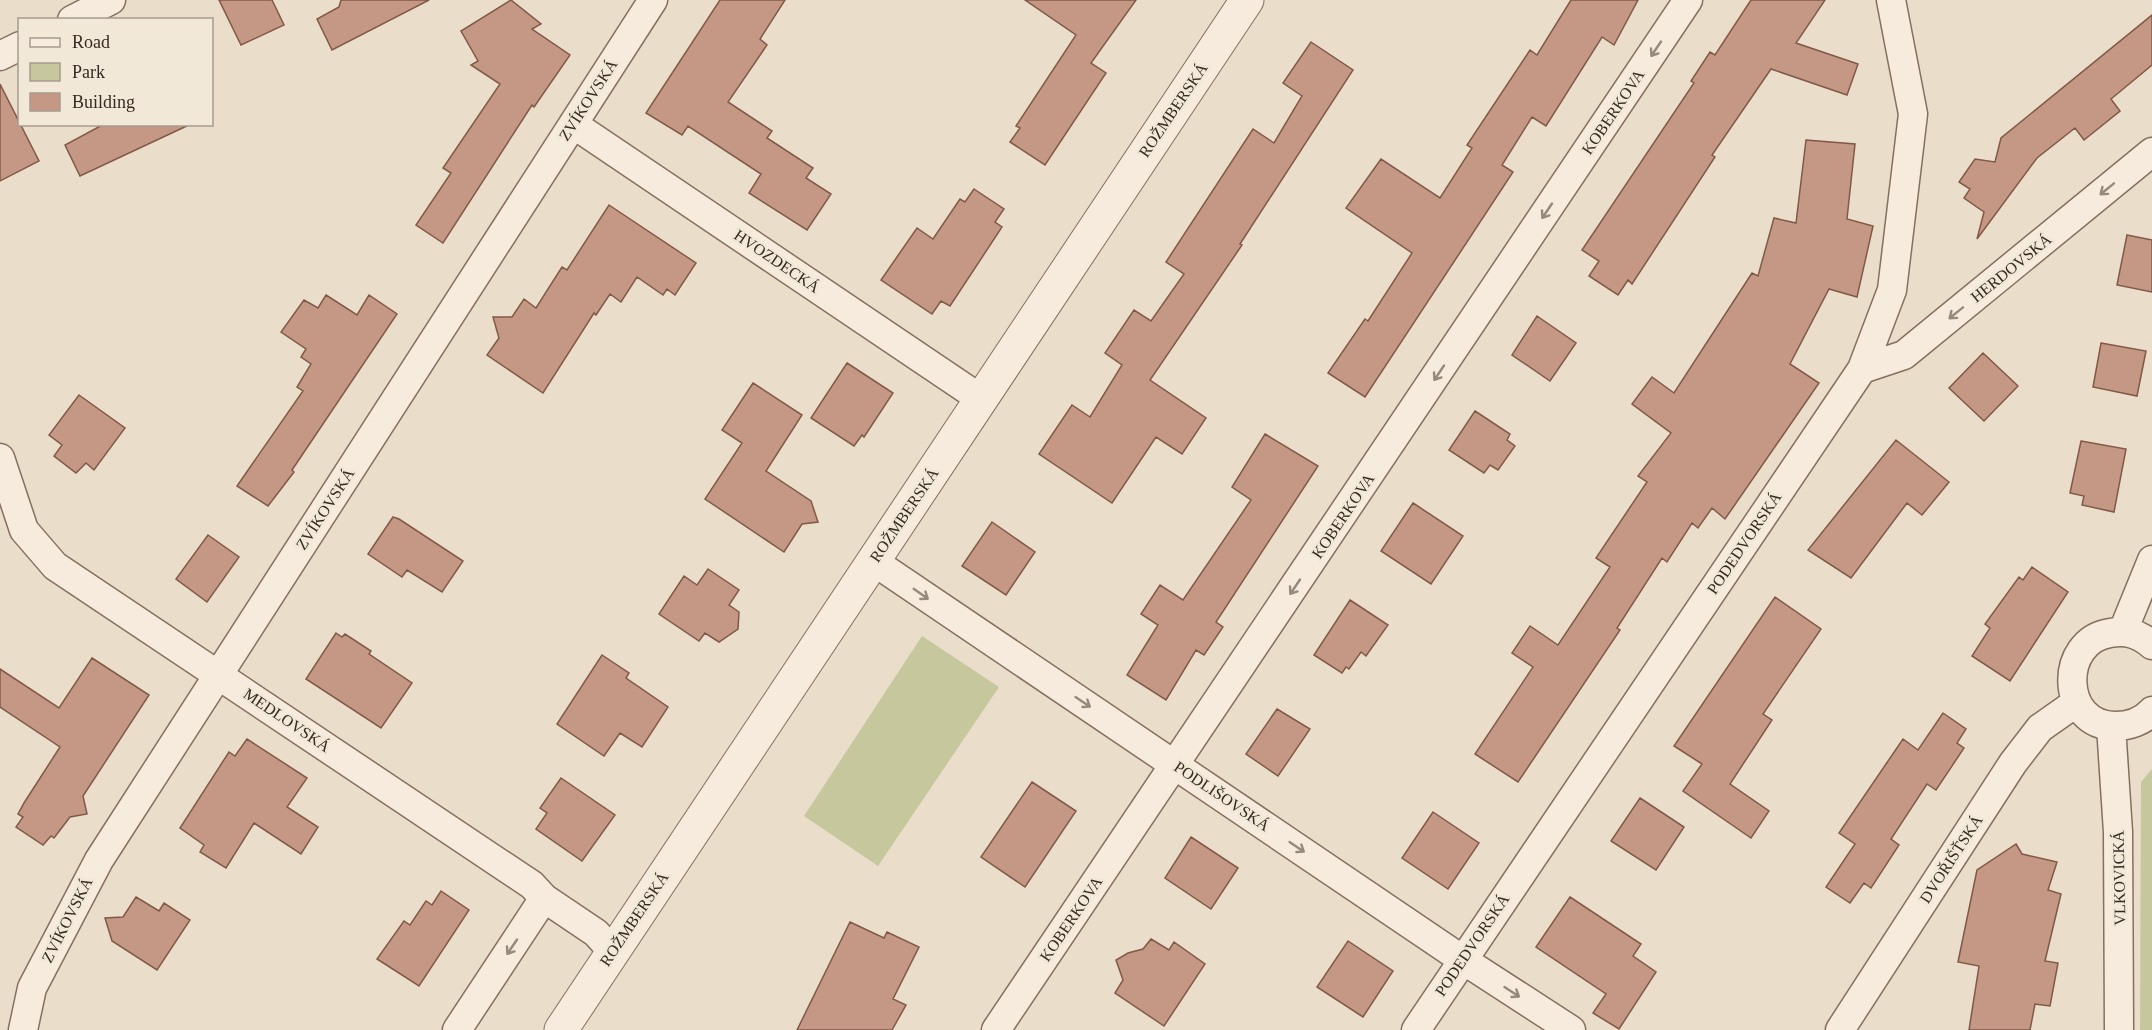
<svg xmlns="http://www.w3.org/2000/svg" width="2152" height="1030" viewBox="0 0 2152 1030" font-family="'Times New Roman',serif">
<rect width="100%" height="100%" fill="#eaddca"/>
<path fill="#c7c79e" d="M922 636 999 687 878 866 804 816Z
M2152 769V1030H2140L2141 782Z"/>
<path fill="#c49884" stroke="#815948" stroke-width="1.5" d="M219 0H272L284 25 241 45Z
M341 0H429L332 50 317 19 339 7Z
M511 0 541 24 532 29 570 55 534 107 532 105 443 243 416 225 451 173 443 168 500 84 471 65 478 61 461 31Z
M720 0H785L760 39 767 45 728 102 772 131 767 138 813 168 806 178 831 194 807 230 749 193 761 174 688 126 682 135 646 113Z
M1025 0H1136L1091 63 1106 73 1045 165 1010 142 1020 128 1016 126 1076 35Z
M1571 0H1638L1614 45 1602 37 1546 126 1532 117 1502 165 1513 172 1365 397 1328 373 1365 319 1368 321 1412 253 1346 208 1381 159 1440 198 1472 148 1467 145 1530 50 1537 55Z
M1751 0H1825L1796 43 1858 64 1847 95 1771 69 1712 155 1715 157 1632 284 1628 280 1618 295 1589 276 1599 261 1582 250 1694 83 1691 81 1710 52 1715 55Z
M2152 15V65L2111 99 2120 111 2084 140 2075 128 2037 158 1977 239 1984 212 1964 198 1970 189 1959 182 1975 159 1995 162 2001 138Z
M1311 42 1353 70 1240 244 1242 245 1150 380 1206 418 1182 454 1156 437 1112 503 1039 454 1072 405 1090 417 1122 365 1105 353 1134 310 1151 321 1184 274 1166 262 1253 129 1274 143 1302 96 1283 83Z
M0 84 39 161 0 181Z
M104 124H191L80 176 65 145Z
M1806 140 1855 144 1847 219 1873 226 1857 297 1829 289 1790 364 1819 383 1725 519 1712 508 1698 528 1692 523 1667 562 1662 558 1617 628 1620 630 1518 782 1475 754 1533 667 1512 653 1530 626 1558 645 1610 567 1596 558 1647 482 1638 476 1671 433 1632 404 1652 377 1674 393 1752 273 1758 276 1774 218 1796 223Z
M974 189 1004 209 995 222 1002 227 950 306 941 301 932 314 881 280 917 228 933 239 960 199 965 202Z
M609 205 696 263 675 295 667 289 663 295 637 277 621 302 610 294 596 315 594 313 543 393 487 355 499 338 493 317H512L524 299 536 308 562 267 567 270Z
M2127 235 2152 240V292L2117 285Z
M326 295 357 315 369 295 397 314 292 470 294 472 268 506 237 486 303 391 297 387 311 364 301 357 306 349 281 332 304 300 318 308Z
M1537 316 1576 343 1550 381 1512 355Z
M2101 343 2146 351 2137 396 2093 387Z
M1983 353 2018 386 1984 421 1949 388Z
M847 363 893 393 864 437 862 435 854 446 811 418Z
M753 383 802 415 766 471 811 501 818 522 802 524 784 552 705 499 742 443 722 430Z
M79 395 125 428 94 470 86 463 76 473 54 456 62 445 49 435Z
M1475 411 1510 434 1507 440 1515 446 1498 470 1490 465 1484 473 1449 450Z
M1265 434 1318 466 1216 622 1223 627 1204 655 1196 650 1166 700 1127 675 1158 625 1141 614 1160 585 1183 600 1251 500 1232 487Z
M1896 440 1949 482 1922 515 1907 503 1851 578 1808 550Z
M2081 441 2126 449 2114 512 2082 505 2084 496 2070 493Z
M1413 503 1463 536 1431 584 1381 551Z
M393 517 399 519 463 561 442 592 407 570 402 577 368 554Z
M992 522 1035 552 1006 595 962 566Z
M208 535 239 557 207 602 176 579Z
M2032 567 2068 592 2010 681 1972 656 1990 628 1985 624 2019 577 2023 580Z
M708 569 739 590 729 605 739 612 738 629 719 642 705 633 699 641 659 614 684 576 697 585Z
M1775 597 1821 629 1763 714 1772 720 1730 784 1769 811 1751 838 1683 791 1702 764 1674 746Z
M1350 600 1388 625 1366 656 1361 652 1349 669 1346 667 1342 673 1314 655Z
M336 633 342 637 345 634 371 651 369 654 412 683 381 728 306 679Z
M602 655 629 673 626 678 668 707 642 747 620 733 604 756 557 724Z
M92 658 149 695 83 796 87 814 70 817 54 838 51 836 43 845 16 827 23 817 18 814 24 803 60 747 0 707V669L59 708Z
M1277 709 1310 729 1278 776 1246 754Z
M1943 713 1966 729 1957 743 1964 748 1936 790 1927 784 1891 839 1899 845 1871 888 1864 883 1850 903 1826 887 1855 844 1839 833 1903 739 1918 750Z
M247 739 307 778 287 807 318 827 301 854 254 823 226 868 200 852 204 845 180 828 229 752 235 756Z
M561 778 615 815 582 861 536 829 547 813 540 808Z
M1032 782 1076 811 1025 887 981 857Z
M1640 798 1684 827 1656 870 1611 841Z
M1433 812 1479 843 1448 889 1402 858Z
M1191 837 1238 868 1211 909 1165 878Z
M2016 844 2022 854 2057 862 2048 890 2061 894 2045 961 2058 963 2050 1006 2035 1004 2030 1030H1969L1979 966 1958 962 1977 870Z
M441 891 469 910 419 986 377 959 404 921 410 925 426 901 432 905Z
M136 897 159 911 164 903 190 920 157 970 112 941 105 918 123 917Z
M1570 897 1641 944 1633 956 1656 972 1619 1029 1593 1013 1606 994 1536 947Z
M850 922 884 938 887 932 919 947 893 999 906 1005 892 1030H797Z
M1151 939 1169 950 1174 942 1205 964 1164 1026 1115 993 1123 980 1116 960 1128 953 1143 949Z
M1348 941 1393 971 1363 1017 1317 987Z"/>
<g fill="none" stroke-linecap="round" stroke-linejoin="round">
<defs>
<path id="minor" d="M72 20 111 0
M0 56 20 46
M573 124 981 399
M1862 369 1904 355 2152 152
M0 458 24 530 55 566 532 885 544 898 596 933 613 952
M873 561 1463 960 1571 1030
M2123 631 2152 560
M2152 645C2139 634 2127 630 2110 633 2058 641 2060 726 2115 726 2129 726 2143 721 2152 711
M2111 726 2118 832 2119 1030
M23 1030 32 988 99 860 653 0
M457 1030 544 898
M996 1030 1688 0
M1416 1030 1862 369 1892 290 1913 114 1891 0
M1840 1030 2013 763 2040 728 2077 702"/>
<path id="tertiary" d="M561 1030 1247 0"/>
</defs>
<use href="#minor" stroke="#857060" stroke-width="31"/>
<use href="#tertiary" stroke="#857060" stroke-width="35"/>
<use href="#minor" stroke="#f6ebdc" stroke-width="28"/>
<use href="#tertiary" stroke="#f6ebdc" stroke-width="33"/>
</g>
<defs><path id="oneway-shaft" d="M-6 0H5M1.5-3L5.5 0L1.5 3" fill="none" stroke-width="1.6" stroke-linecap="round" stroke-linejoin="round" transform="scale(1.5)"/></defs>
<g stroke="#968a7f">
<use href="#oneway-shaft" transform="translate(1656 49) rotate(124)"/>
<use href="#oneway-shaft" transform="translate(2107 189) rotate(141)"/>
<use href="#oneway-shaft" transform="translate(1547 211) rotate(124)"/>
<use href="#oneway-shaft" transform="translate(1956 313) rotate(141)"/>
<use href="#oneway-shaft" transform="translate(1439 373) rotate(124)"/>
<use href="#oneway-shaft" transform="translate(1295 587) rotate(124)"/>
<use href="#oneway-shaft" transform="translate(921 594) rotate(35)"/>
<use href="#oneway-shaft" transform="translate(1083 702) rotate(34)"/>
<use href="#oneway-shaft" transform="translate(1297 847) rotate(34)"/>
<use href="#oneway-shaft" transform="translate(512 947) rotate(124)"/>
<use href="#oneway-shaft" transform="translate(1512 992) rotate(33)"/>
</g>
<g text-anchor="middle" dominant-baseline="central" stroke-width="5" stroke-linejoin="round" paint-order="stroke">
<g font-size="16" fill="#372a22" stroke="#f2e8d8">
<text transform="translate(588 100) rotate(-57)">ZVÍKOVSKÁ</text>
<text transform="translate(1173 110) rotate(-56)">ROŽMBERSKÁ</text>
<text transform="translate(1613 112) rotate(-56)">KOBERKOVA</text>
<text transform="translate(777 261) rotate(34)">HVOZDECKÁ</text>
<text transform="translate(2011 268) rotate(-39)">HERDOVSKÁ</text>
<text transform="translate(325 509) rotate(-57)">ZVÍKOVSKÁ</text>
<text transform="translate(904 515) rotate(-56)">ROŽMBERSKÁ</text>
<text transform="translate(1343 516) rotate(-56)">KOBERKOVA</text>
<text transform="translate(1744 543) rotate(-56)">PODEDVORSKÁ</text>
<text transform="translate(287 720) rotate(34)">MEDLOVSKÁ</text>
<text transform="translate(1222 796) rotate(34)">PODLIŠOVSKÁ</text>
<text transform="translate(1951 859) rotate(-57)">DVOŘIŠŤSKÁ</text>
<text transform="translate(2119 878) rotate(-91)">VLKOVICKÁ</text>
<text transform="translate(634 919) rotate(-56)">ROŽMBERSKÁ</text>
<text transform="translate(1071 919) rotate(-56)">KOBERKOVA</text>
<text transform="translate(67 920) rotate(-63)">ZVÍKOVSKÁ</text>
<text transform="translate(1472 945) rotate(-56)">PODEDVORSKÁ</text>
</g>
</g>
<rect x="18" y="18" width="195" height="108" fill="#f2e8d8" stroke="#a79c8f" stroke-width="1.5"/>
<rect x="30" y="38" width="30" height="9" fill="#f6ebdc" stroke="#a79c8f" stroke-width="1.5"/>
<text x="72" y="48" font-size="18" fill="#372a22">Road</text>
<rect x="30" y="63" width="30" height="18" fill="#c7c79e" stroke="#a79c8f" stroke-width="1.5"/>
<text x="72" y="78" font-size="18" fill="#372a22">Park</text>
<rect x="30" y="93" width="30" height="18" fill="#c49884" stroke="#a79c8f" stroke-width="1.5"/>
<text x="72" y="108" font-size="18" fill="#372a22">Building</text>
</svg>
